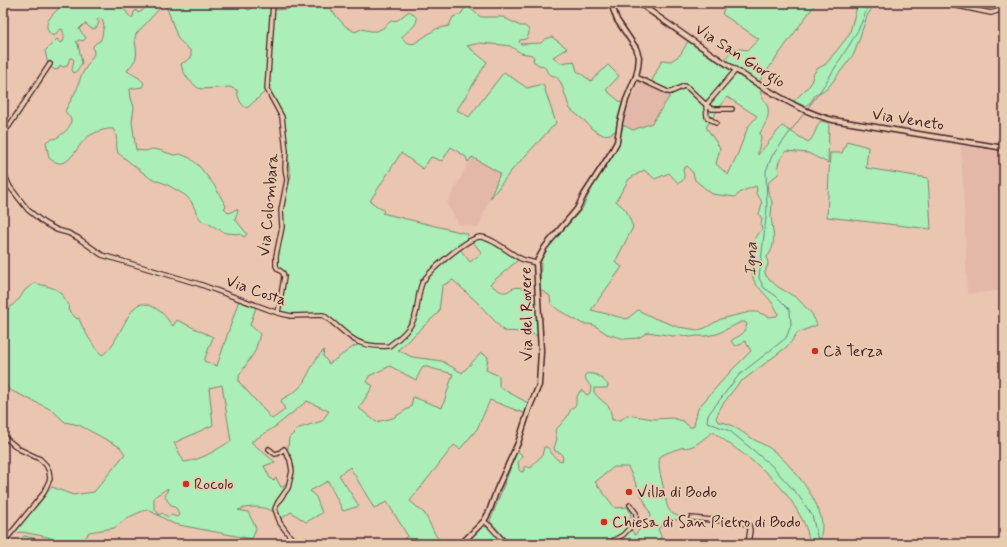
<svg xmlns="http://www.w3.org/2000/svg" width="1007" height="547" viewBox="0 0 1007 547" font-family="Mynerve,sans-serif">
<rect width="100%" height="100%" fill="#eac5b0"/>
<filter id="ink" filterUnits="userSpaceOnUse"><feTurbulence type="fractalNoise" baseFrequency=".025" numOctaves="2"/><feDisplacementMap in="SourceGraphic" scale="8" xChannelSelector="R" yChannelSelector="G"/><feConvolveMatrix kernelMatrix="1 2 1 2 8 2 1 2 1" color-interpolation-filters="sRGB"/></filter>
<g filter="url(#ink)">
<path fill="#e3b8a9" d="M639 80 671 95 652 123 633 130 623 125 625 116 637 87Z
M961 145 1004 153V290L967 294 965 228Z
M471 157 500 173 478 228 459 224 447 204Z"/>
<path fill="#abeeb7" stroke="#7a8671" fill-rule="evenodd" d="M67 3H119L131 18 133 17 134 12 136 10 138 13 142 11 149 3H227L232 5H243L248 10 251 9 253 3H272L273 10 288 9 293 3H325L345 26 355 32 361 29 371 31H377L383 28 391 21 398 20 409 11C427 22 409 28 402 37 404 42 410 45 415 43L436 29 449 26 453 17 461 14 464 9 468 7 481 17H503L520 26H525C530 29 530 34 526 39L520 40 519 42 521 44 541 43 545 39 552 37 567 48 553 57 561 63 574 61 577 71 591 81 608 65 619 76 606 90 625 106 617 130 610 134 603 135 592 129 586 122 570 109 561 83 556 76H553L548 73 544 66 539 65 533 61 534 57 532 55 521 53 510 46 503 45 480 43 467 46 487 62 457 110 469 117 504 72 527 88 543 84 556 123 511 171 490 199 500 173 472 157 468 162 466 157 451 147 442 161 431 157 423 169 401 153 370 201 384 211 382 213 468 234 467 238 469 240 459 248 470 262 482 253 473 242 478 239H489L518 260 490 284C511 302 506 284 522 288 528 289 531 294 537 295L540 336 522 332 504 331 478 303 453 280 442 286 439 312 398 350 412 357 442 361 462 373 481 353 488 357 486 370 499 376V387L530 404 526 414 490 400 477 429 460 449 454 445 410 501 425 514 436 536 445 544H396L408 536 387 502 374 508 350 467 339 475 359 506 343 511 328 481 310 491 316 497 322 513 306 522 291 512 279 520C278 520 276 514 276 514 267 505 248 506 238 510L248 512 256 528 252 539 174 524 147 509 127 518 114 528 89 532 82 544H61L48 537 22 532 14 533 52 487 73 495 94 492 125 454 120 447 79 425 65 422 52 410 10 390 3 382V314L20 298 25 290 35 283C44 286 57 287 63 295V298L69 305 68 310 77 319 79 318C80 325 96 351 102 355 117 348 128 305 141 304 146 303 154 307 158 310 165 314 168 321 173 326L177 320 213 337 204 361 217 366 239 300 256 307 250 325 260 334 255 351 239 376V382L272 419 285 410 281 400C287 396 295 393 300 387 310 375 311 362 324 350L323 356 329 364 353 347 360 344 362 341 350 336 341 330 330 318 325 315H293L290 319 276 311 287 275 278 266V257L282 237 279 209 291 176 287 156 286 129 267 90 247 108C240 105 238 97 237 90L230 87 202 89 198 88 188 79 183 71 181 64 191 58V51L178 39 167 8 163 5 161 7 136 34C133 41 138 49 136 57 135 62 130 66 127 71L139 78 144 83 142 87 130 89 131 98 134 107 132 122 136 150 145 151 152 149 159 150 174 155 180 154 190 158 199 166 214 185 226 206 224 208 229 213 232 212 234 210 237 209 238 211 235 219 247 234 244 237 240 234 226 233 207 223 203 222 198 216 191 201 185 195 166 184 150 178 118 153C115 145 119 136 113 129 107 128 95 132 89 136 76 144 69 175 49 158L46 142C50 138 54 140 58 137 65 132 71 128 71 119L65 111 77 89 81 76 94 54 93 46 96 43 100 41C103 37 102 31 104 26L102 19 99 18 97 19 99 23 96 28 92 29 86 24H84L79 29 86 38 83 41 79 40 76 42 78 44 82 63 76 72 74 73 72 70 74 60 72 58H70L67 66 63 67 60 65 58 69 55 70 48 64 45 51 57 39 60 43 63 42C65 38 64 33 62 29L59 30 54 36C46 34 45 23 50 18 54 12 61 6 67 3ZM390 366 416 380 423 366 453 374 442 408 413 397 411 407 393 418 376 422 359 408 373 386 367 382 369 376ZM222 385 231 441C216 450 202 460 184 462L174 443 213 425 209 388ZM307 401 329 411 322 421 299 428 289 438 287 456 294 469 292 477 283 487H281L276 478 273 481 270 478 264 466 275 462 251 442 276 426ZM168 488 165 497 170 504 177 509 179 515 177 517 171 515 168 517 162 513 159 515 154 507V497Z
M727 3H816L758 83 725 60 733 48 748 50 759 39 722 14Z
M858 3H875L867 16 854 54 827 89 816 94 810 103 801 108 792 103 810 85 814 73 817 69 826 64 849 35Z
M689 40 748 81 761 89C760 96 762 97 766 103 772 114 765 124 760 133 763 141 757 147 758 155L782 126 808 142C815 138 815 127 821 121L829 123 828 163 808 153 786 151C783 155 779 160 778 165 777 168 780 170 778 174 775 178 769 178 768 185 766 191 771 197 772 203 772 207 771 211 771 215 772 230 778 244 767 257L768 264 765 272 766 276 778 287 797 298 812 314 817 325 797 333 791 342 784 349 738 384 722 405 716 418 718 422C727 421 741 431 748 436 757 442 767 445 775 452 792 466 822 502 822 526 822 532 820 537 820 544H809C809 532 804 522 798 512 778 476 746 456 713 432 705 437 699 444 690 447 687 448 684 447 681 448 677 449 663 454 661 456 655 463 664 486 665 495 667 505 667 514 679 516V520L670 519 658 529 661 536 659 544H510L490 521 517 451 521 454 522 457 518 462 519 470 521 472 524 471V467L527 466 529 468 532 467 535 462 542 456 544 447H547C552 452 554 460 562 461L563 458 561 453 555 451 554 448 557 439 555 431 567 417 571 409 576 405V399L580 391H583L587 395 590 393 591 387C589 383 584 380 586 374 596 372 602 378 608 385L607 388H594C592 395 604 401 609 407 611 411 611 415 612 420H621L627 415 654 419 672 418 683 421 690 427H693C695 424 696 413 699 407L730 372 751 351 745 341C741 345 739 346 734 345L731 341C740 334 744 337 747 324L745 322H741L717 334 705 336H697L690 337 681 335 673 336 648 332 638 338 625 339 607 334 594 325 588 324H583L560 311 551 304 550 296 540 289 541 261 545 250 582 209 597 177 618 146 623 125 633 130 652 123 670 96 650 85 662 60 671 61 680 55ZM727 97 757 116 748 127 738 153 728 175 716 164 720 148 706 127ZM687 166 693 173 695 180 712 194 735 197 742 191 756 186 757 189 756 194C765 202 761 206 759 214L762 219 761 225 762 229C760 232 758 233 756 236 751 244 750 275 755 283 763 293 773 301 778 313L777 316 770 317 757 312H750L721 319 705 328 698 330 678 327 654 318 638 310 627 319 591 310 622 267 615 262 633 227 626 210 616 201 629 179 644 170 655 179 669 173 678 183C686 181 684 175 683 169ZM614 467H628L651 515 635 535 628 525 631 515 628 507 615 508 595 482Z
M847 141 868 147 866 168 928 178 931 229 827 217 830 153H842Z
M481 526C492 527 498 536 505 544H464Z
M24 536 52 542 55 544H15Z"/>
<g fill="none" stroke-linecap="round" stroke-linejoin="round">
<path stroke="#65848d" stroke-width="1" d="M807 109C820 93 830 76 841 58 852 41 864 23 868 3
M805 112 772 156 766 171 767 209 759 278 764 288 775 295 790 310 791 325 786 338 739 375 708 415 707 422 730 431 771 465 798 495 812 515 819 544"/>
<defs>
<path id="minor" d="M273 3 267 89 270 95 282 117 286 151 285 168 287 180 281 210 282 227 276 256V266L278 269 283 273 284 277 278 313
M943 3 991 13 1004 9
M636 77 668 92H671L684 86 688 88 706 105 736 70
M706 105 712 109H732
M706 106 707 117 716 123
M3 133 9 126 50 64
M3 172 10 187 28 210 44 223 57 230 68 233 78 238 102 255 199 284 278 313 291 316 323 315C350 334 351 348 389 346 401 337 412 328 416 313 418 304 418 293 422 283 428 272 469 236 481 237 496 239 510 255 524 260 528 261 532 262 536 263
M3 436 19 449 40 459 46 465 49 471 50 479 43 494 3 543
M269 449 275 454 279 453 284 449 290 460 292 471 288 488 278 502 275 509 280 523 292 539 291 544
M691 518 743 523 749 525 750 530 748 544
M484 521 490 526 506 544
M292 539C303 542 314 539 325 544
M607 544 623 535 636 521V513L630 505"/>
<path id="tertiary" d="M639 3C677 30 714 57 753 81 778 96 804 113 833 120L1004 148
M461 544 484 521 489 512 497 489 518 443 529 409 539 385 541 351 536 263 545 247 577 209 584 195 611 153 617 142 620 122 626 100 636 76 638 67 639 57 636 48 617 20 611 3"/>
</defs>
<use href="#minor" stroke="#4a1f2b" stroke-width="6"/>
<use href="#tertiary" stroke="#4a1f2b" stroke-width="7"/>
<use href="#minor" stroke="#e7ccaf" stroke-width="3.5"/>
<use href="#tertiary" stroke="#e7ccaf" stroke-width="4"/>
</g>
</g>
<g fill="#c8321e" stroke="#e7ccaf" stroke-width="1.5">
<circle cx="815" cy="351" r="4"/>
<circle cx="186" cy="484" r="4"/>
<circle cx="629" cy="492" r="4"/>
<circle cx="604" cy="522" r="4"/>
</g>
<g text-anchor="middle" dominant-baseline="central" stroke-width="4" stroke-linejoin="round" paint-order="stroke">
<g font-size="16" fill="#4a1f2b" stroke="#e7ccaf">
<text transform="translate(740 56) rotate(33)">Via San Giorgio</text>
<text transform="translate(908 120) rotate(9)">Via Veneto</text>
<text transform="translate(269 205) rotate(-85)">Via Colombara</text>
<text transform="translate(256 291) rotate(19)">Via Costa</text>
<text transform="translate(527 314) rotate(-91)">Via del Rovere</text>
</g>
<g font-size="16" fill="#4a1f2b" stroke="#e7ccaf" text-anchor="start">
<text x="823" y="351">Cà Terza</text>
<text x="194" y="484">Rocolo</text>
<text x="637" y="492">Villa di Bodo</text>
<text x="612" y="522">Chiesa di San Pietro di Bodo</text>
</g>
<g font-size="17" font-style="italic" fill="#513843" stroke="#e7ccaf">
<text transform="translate(751 259) rotate(-88)">Igna</text>
</g>
</g>
<rect width="1007" height="547" fill="none" stroke="#e7ccaf" stroke-width="16"/>
<rect x="8" y="8" width="991" height="531" fill="none" stroke="#4a1f2b" stroke-width="1.5" filter="url(#ink)"/>
</svg>
